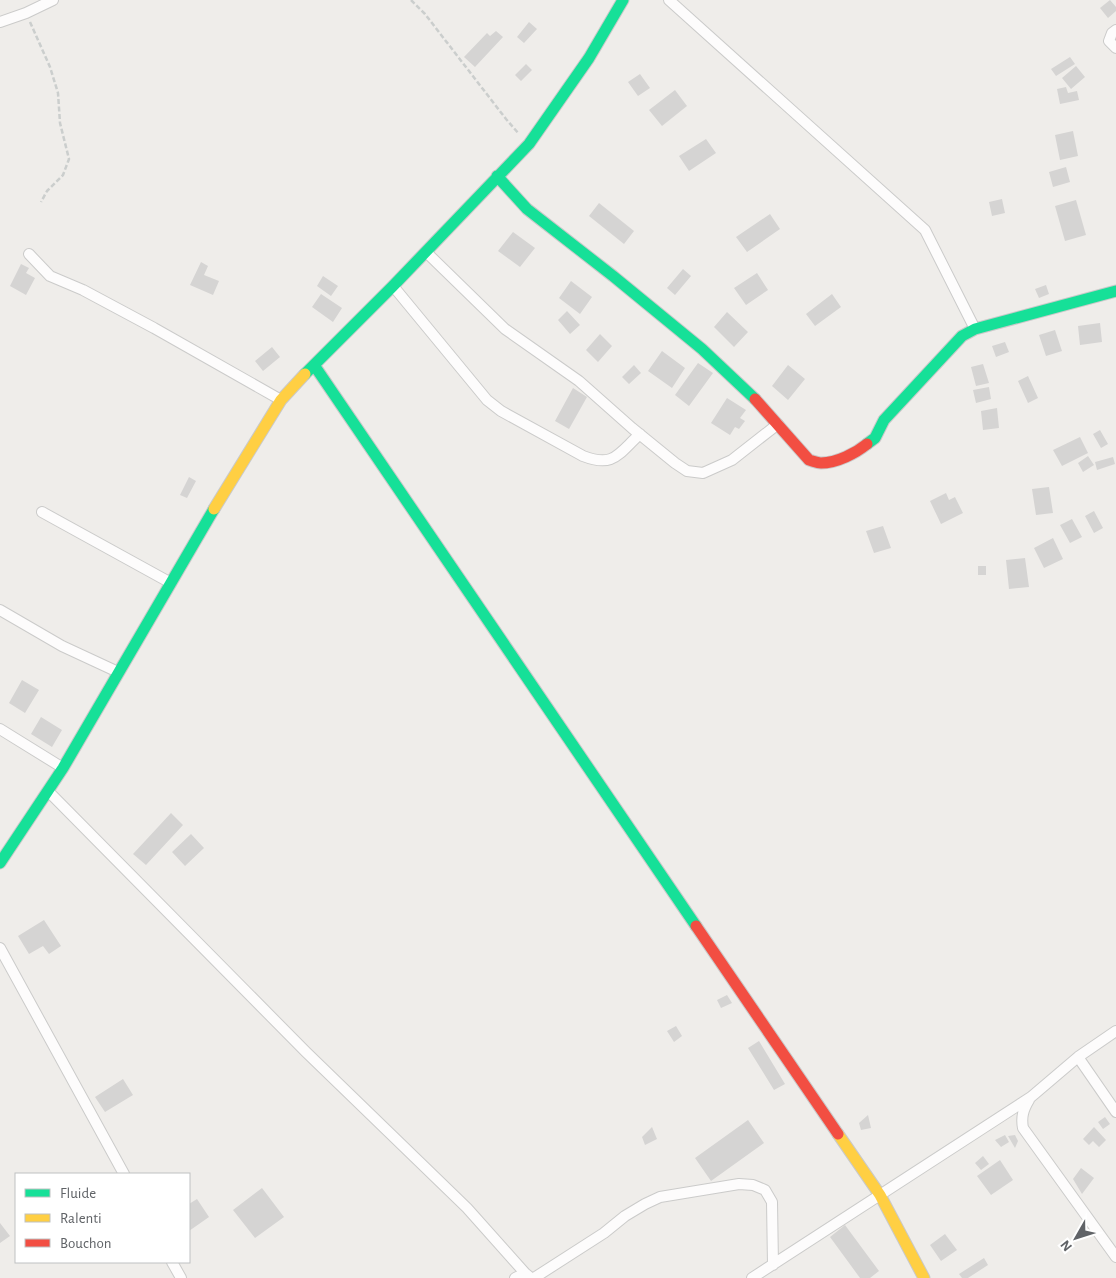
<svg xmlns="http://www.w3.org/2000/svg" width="1116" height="1278" viewBox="0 0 1116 1278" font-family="'Alegreya Sans',sans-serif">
<rect width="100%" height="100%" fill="#efedea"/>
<path fill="#d5d4d3" d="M1110 0 1116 7V11L1108 18 1100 8Z
M529 22 537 29 524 43 517 37Z
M496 31 503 37 475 67 464 57 487 33 490 36Z
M1070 57 1075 64 1056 76 1051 69Z
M526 64 532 70 521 81 515 75Z
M1076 66 1085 77 1071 89 1062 78Z
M640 74 650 88 638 96 628 82Z
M1066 87 1068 93 1077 91 1079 100 1060 104 1057 89Z
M675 90 687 106 662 126 649 110Z
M1073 131 1078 156 1060 160 1055 135Z
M706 139 716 153 689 171 679 156Z
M1066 167 1070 182 1053 187 1049 172Z
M1002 199 1005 213 992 216 989 202Z
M1076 200 1086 235 1065 241 1055 206Z
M599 203 634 231 624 244 589 216Z
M770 214 780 229 747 252 736 237Z
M513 232 535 248 520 267 498 251Z
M201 262 208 266 204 275 219 281 213 295 190 285Z
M21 264 29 268 26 273 35 278 26 295 10 286Z
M683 269 691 276 675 295 667 288Z
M757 273 768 290 746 305 734 288Z
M323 276 338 286 331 296 317 286Z
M571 281 592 297 580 314 559 298Z
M1046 285 1049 294 1039 298 1035 289Z
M321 294 342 308 333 322 312 307Z
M832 294 841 307 815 326 806 314Z
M567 311 580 325 570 334 558 320Z
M727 312 748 332 734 347 714 327Z
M1100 323 1102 342 1080 345 1078 326Z
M1055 330 1062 351 1046 356 1039 335Z
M600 334 612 346 598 362 586 350Z
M1005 342 1009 352 996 357 992 346Z
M272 347 280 357 263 371 255 361Z
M662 351 685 368 672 388 648 371Z
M698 363 713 373 689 406 675 395Z
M983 364 989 383 976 386 971 367Z
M634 365 641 373 629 384 622 377Z
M788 365 805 379 788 400 772 386Z
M1028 376 1038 398 1028 403 1018 381Z
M989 387 991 399 976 403 973 390Z
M573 388 587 397 569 429 555 421Z
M727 398 746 410 740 418 745 421 739 429 735 427 730 435 711 423Z
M997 408 999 428 983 430 981 411Z
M1100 430 1108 444 1101 448 1093 434Z
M1080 437 1088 453 1062 466 1053 450Z
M1088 456 1094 465 1083 472 1078 463Z
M1113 457 1115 464 1097 470 1095 462Z
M189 477 196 481 187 498 180 495Z
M1049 487 1053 513 1036 515 1032 489Z
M946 493 949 500 955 497 963 513 941 524 930 501Z
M1094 511 1103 528 1094 533 1085 516Z
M1072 519 1082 537 1070 543 1060 525Z
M883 526 891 548 874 553 866 531Z
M1053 538 1063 559 1044 568 1034 548Z
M1025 558 1029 587 1009 589 1006 560Z
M978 566H986V575H978Z
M22 680 39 690 25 713 9 703Z
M41 717 62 730 52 747 31 734Z
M171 813 183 825 146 865 133 854Z
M191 834 204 848 185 866 172 852Z
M44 920 61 946 49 954 43 946 29 954 18 936Z
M727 995 732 1003 721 1008 717 1000Z
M676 1026 682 1036 674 1042 667 1031Z
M759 1041 785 1084 774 1090 748 1048Z
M123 1079 133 1095 105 1112 95 1097Z
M868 1115 871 1128 861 1130 859 1123Z
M1105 1117 1110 1124 1103 1129 1098 1122Z
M748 1120 764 1143 711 1181 695 1158Z
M652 1127 657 1139 645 1145 642 1137Z
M1094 1127 1106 1140 1099 1147 1093 1141 1089 1145 1083 1139Z
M1005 1135 1009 1142 1001 1147 995 1140Z
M1015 1135 1018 1141 1015 1148 1008 1136Z
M983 1156 989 1164 981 1170 975 1163Z
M1000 1160 1013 1180 991 1195 977 1176Z
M1081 1168 1094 1178 1082 1194 1073 1179Z
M262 1188 284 1217 255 1238 233 1210Z
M197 1199 209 1217 189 1231V1204Z
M0 1223 10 1236 0 1243Z
M845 1225 879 1271 870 1278H860L830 1237Z
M945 1234 957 1250 941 1261 930 1245Z
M984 1258 988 1265 968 1278H962L959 1274Z"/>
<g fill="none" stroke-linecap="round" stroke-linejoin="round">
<defs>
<path id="street" d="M669 0 925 230 975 329
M0 22 26 13 53 0
M1116 30 1112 33 1109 41 1116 48
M426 252 505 329 579 381 632 428 675 463 687 471 703 473 732 460 778 424
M29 254 50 276 83 290 154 328 281 400
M393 286 487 400 501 411 583 456C614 468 618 454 640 434
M42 512 171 583
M0 610 62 646 118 672
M0 729 63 768
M48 791 306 1052 467 1208 525 1273 531 1278
M0 948 124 1174
M1078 1057 1116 1112
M1029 1100C1023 1110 1021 1117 1023 1128L1116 1257
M172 1262 181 1278
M515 1278 525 1273
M534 1278 604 1233 625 1216 645 1204 660 1197 739 1184 753 1185 765 1190 772 1202 773 1265
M752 1278 1031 1097 1078 1057 1116 1031"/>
<path id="fast" d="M497 176 527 209 613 276 702 349 755 399
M314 365 696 926
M305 374 393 286 529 144 589 58 623 0
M867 444 875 438 884 420 962 336 975 329 1116 291
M0 863 63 768 214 509"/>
<path id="slow" d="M214 509 281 400 305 374
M838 1134 880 1195 924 1278"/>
<path id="jam" d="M755 399 809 460C813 461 817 463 821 463 837 463 856 453 867 444
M696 926 838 1134"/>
</defs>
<use href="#street" stroke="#cbcbca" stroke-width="12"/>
<use href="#fast" stroke="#c9c9c9" stroke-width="13"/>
<use href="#slow" stroke="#c9c9c9" stroke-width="13"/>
<use href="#jam" stroke="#c9c9c9" stroke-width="13"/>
<path stroke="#cbcecd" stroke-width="2.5" stroke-dasharray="5 2.5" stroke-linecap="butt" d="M411 0 425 14 506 119 519 134
M30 22 50 67 58 93 60 123 69 159 63 175 47 191 41 202"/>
<use href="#street" stroke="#fdfcfc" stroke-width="10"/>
<use href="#fast" stroke="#16e098" stroke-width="11"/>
<use href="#slow" stroke="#ffcf43" stroke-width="11"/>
<use href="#jam" stroke="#f24e42" stroke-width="11"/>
</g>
<rect x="15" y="1173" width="175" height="90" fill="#ffffff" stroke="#bfc1c2"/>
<rect x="25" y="1189" width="25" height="8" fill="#16e098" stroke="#bfc1c2"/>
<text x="60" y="1198" font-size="15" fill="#606367">Fluide</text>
<rect x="25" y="1214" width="25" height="8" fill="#ffcf43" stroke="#bfc1c2"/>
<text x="60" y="1223" font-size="15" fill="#606367">Ralenti</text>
<rect x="25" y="1239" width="25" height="8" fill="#f24e42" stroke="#bfc1c2"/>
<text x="60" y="1248" font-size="15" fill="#606367">Bouchon</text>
<g transform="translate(1076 1238) rotate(231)" stroke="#ffffff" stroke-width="4" paint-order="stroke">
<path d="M0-4L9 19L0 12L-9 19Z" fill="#606367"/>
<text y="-8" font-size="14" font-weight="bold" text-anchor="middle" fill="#606367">N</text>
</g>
</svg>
